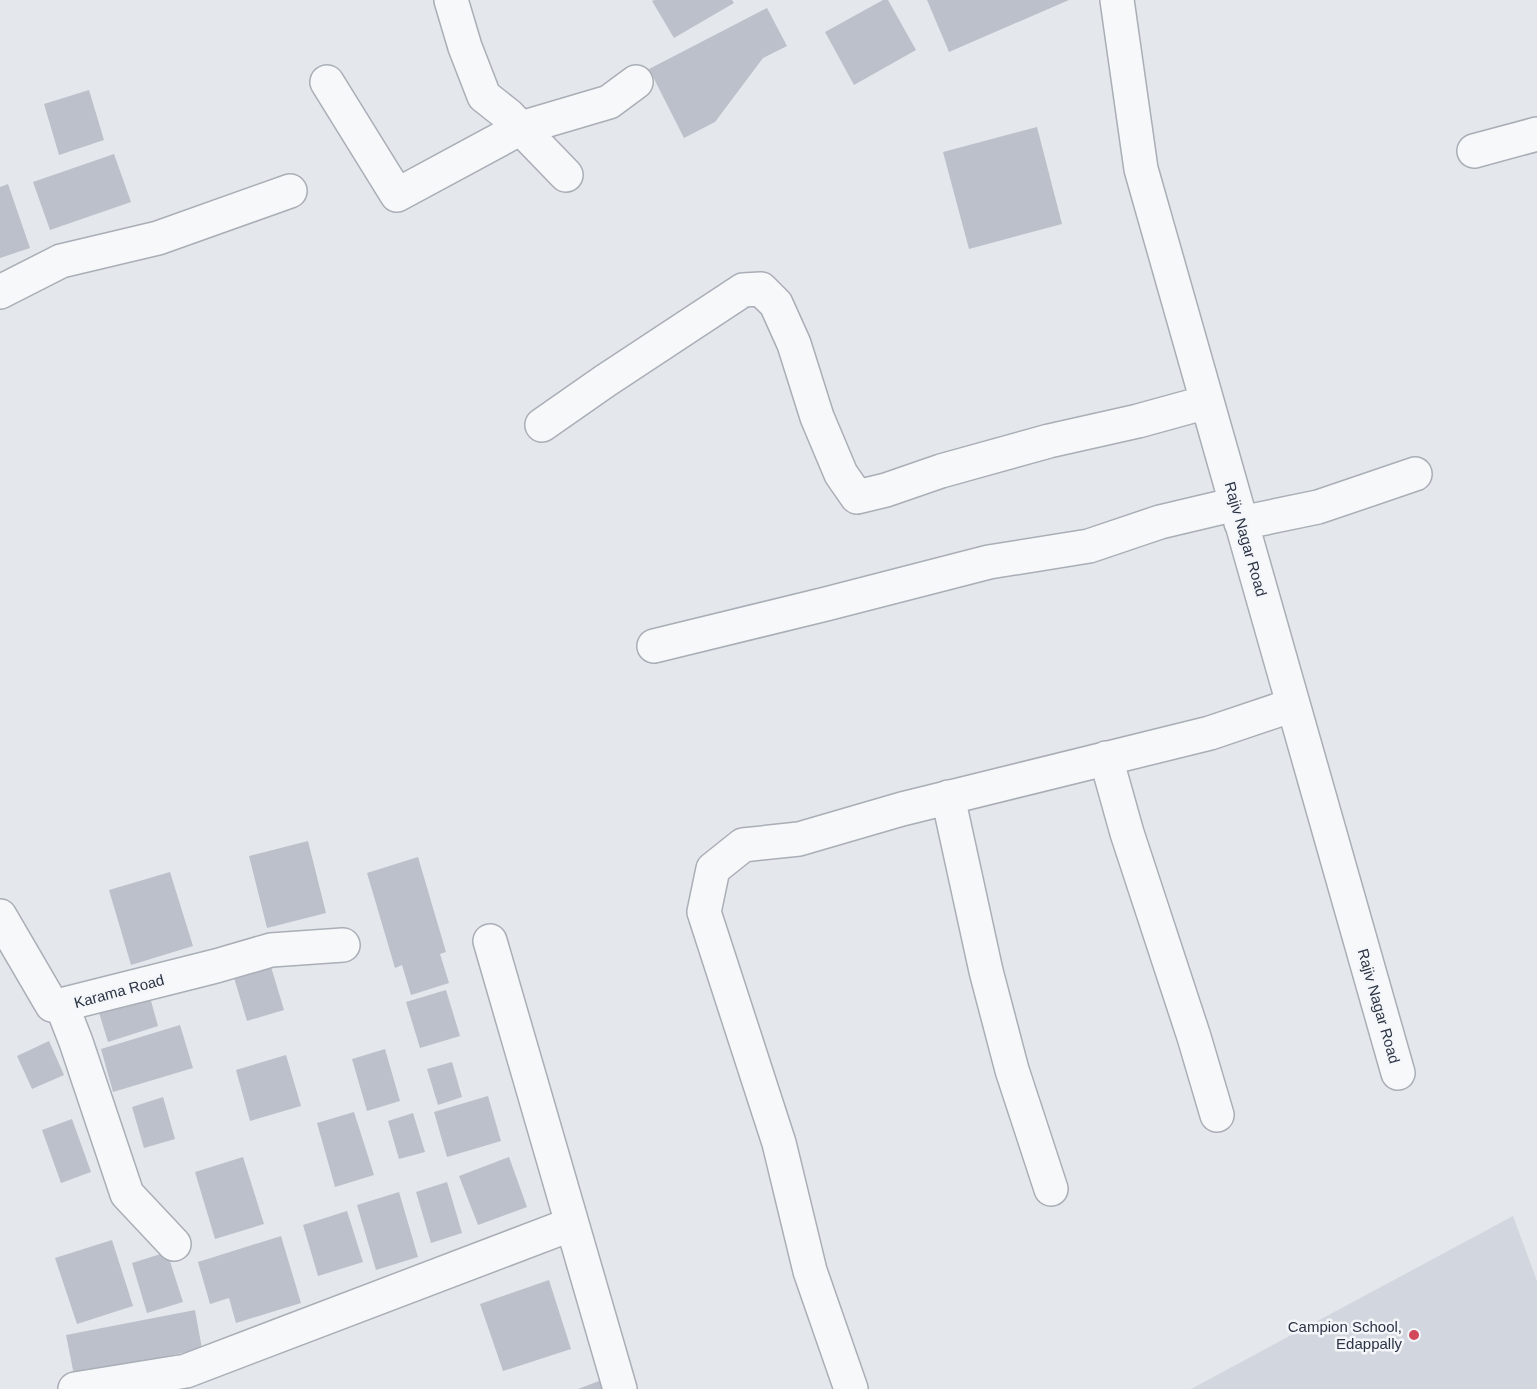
<svg xmlns="http://www.w3.org/2000/svg" width="1537" height="1389" viewBox="0 0 1537 1389" font-family="Arial,sans-serif">
<rect width="100%" height="100%" fill="#e4e7ec"/>
<path fill="#d2d6de" d="M1513 1216 1537 1281V1389H1191Z"/>
<path fill="#bbc0ca" d="M655 0H732L734 3 674 38 652 1Z
M883 0H888L916 50 854 85 825 32Z
M927 0H1069L949 52Z
M767 8 787 46 763 58 715 122 684 138 649 69Z
M89 90 104 140 59 155 44 104Z
M1037 127 1062 224 969 249 943 152Z
M114 154 131 202 50 230 33 182Z
M8 184 30 248 0 258V187Z
M308 841 326 913 267 928 249 856Z
M418 857 446 952 440 954 449 983 411 995 402 965 395 968 367 873Z
M170 872 193 946 131 965 109 890Z
M269 960 284 1010 247 1021 232 971Z
M148 990 158 1026 108 1042 97 1006Z
M446 990 460 1036 420 1048 406 1002Z
M180 1025 193 1068 113 1092 101 1049Z
M49 1041 64 1075 32 1089 17 1056Z
M385 1049 400 1101 367 1111 352 1059Z
M286 1055 301 1106 250 1121 236 1070Z
M452 1062 462 1097 438 1105 427 1069Z
M488 1096 501 1141 447 1157 434 1112Z
M163 1097 175 1139 144 1148 132 1107Z
M354 1112 374 1175 335 1187 317 1123Z
M413 1113 425 1152 399 1159 388 1121Z
M72 1119 91 1172 61 1183 42 1130Z
M243 1157 264 1224 215 1239 195 1172Z
M509 1157 527 1207 478 1225 459 1176Z
M447 1182 462 1233 431 1243 416 1192Z
M399 1192 418 1257 376 1270 357 1205Z
M347 1211 363 1262 318 1276 303 1225Z
M281 1236 301 1303 236 1323 229 1298 210 1304 198 1262Z
M112 1240 133 1306 77 1324 55 1258Z
M167 1252 183 1302 147 1313 132 1263Z
M549 1280 571 1349 503 1371 480 1304Z
M195 1310 202 1349 74 1375 66 1335Z
M599 1381 604 1389H578Z"/>
<g fill="none" stroke-linecap="round" stroke-linejoin="round">
<defs>
<path id="minor" d="M451 0 465 47 484 96 508 115 566 175
M1117 0 1141 169 1398 1073
M327 82 397 195 521 128 609 102 636 82
M1474 151 1537 134
M0 292 61 261 158 238 290 191
M542 425 605 381 743 290 761 289 776 304 794 344 817 417 841 474 857 497 886 490 941 471 1049 441 1138 421 1207 402
M1241 523 1318 507 1415 474
M654 646 826 604 989 562 1089 546 1160 522 1236 504
M1106 758 1127 833 1194 1037 1217 1115
M948 797 986 971 1012 1070 1051 1189
M0 916 49 1000 52 1005 57 1006 216 966 271 950 343 945
M490 941 620 1389
M62 1006 76 1042 127 1194 174 1244
M75 1389 186 1371 572 1224
M851 1389 810 1271 779 1143 704 912 713 869 743 845 799 839 902 809 1210 733 1293 705"/>
</defs>
<use href="#minor" stroke="#a9aeb7" stroke-width="36"/>
<use href="#minor" stroke="#f7f8fa" stroke-width="33"/>
</g>
<circle fill="#d1495b" stroke="#f4f6f9" stroke-width="2" cx="1414" cy="1335" r="6"/>
<g text-anchor="middle" dominant-baseline="central" stroke-width="5" stroke-linejoin="round" paint-order="stroke">
<g font-size="15" fill="#2b3445" stroke="#f4f6f9">
<text transform="translate(1246 539) rotate(74)">Rajiv Nagar Road</text>
<text transform="translate(119 991) rotate(-15)">Karama Road</text>
<text transform="translate(1379 1006) rotate(74)">Rajiv Nagar Road</text>
</g>
<g font-size="15" fill="#2b3445" stroke="#f4f6f9" text-anchor="end">
<text x="1402" y="1326">Campion School,<tspan x="1402" dy="17">Edappally</tspan></text>
</g>
</g>
</svg>
